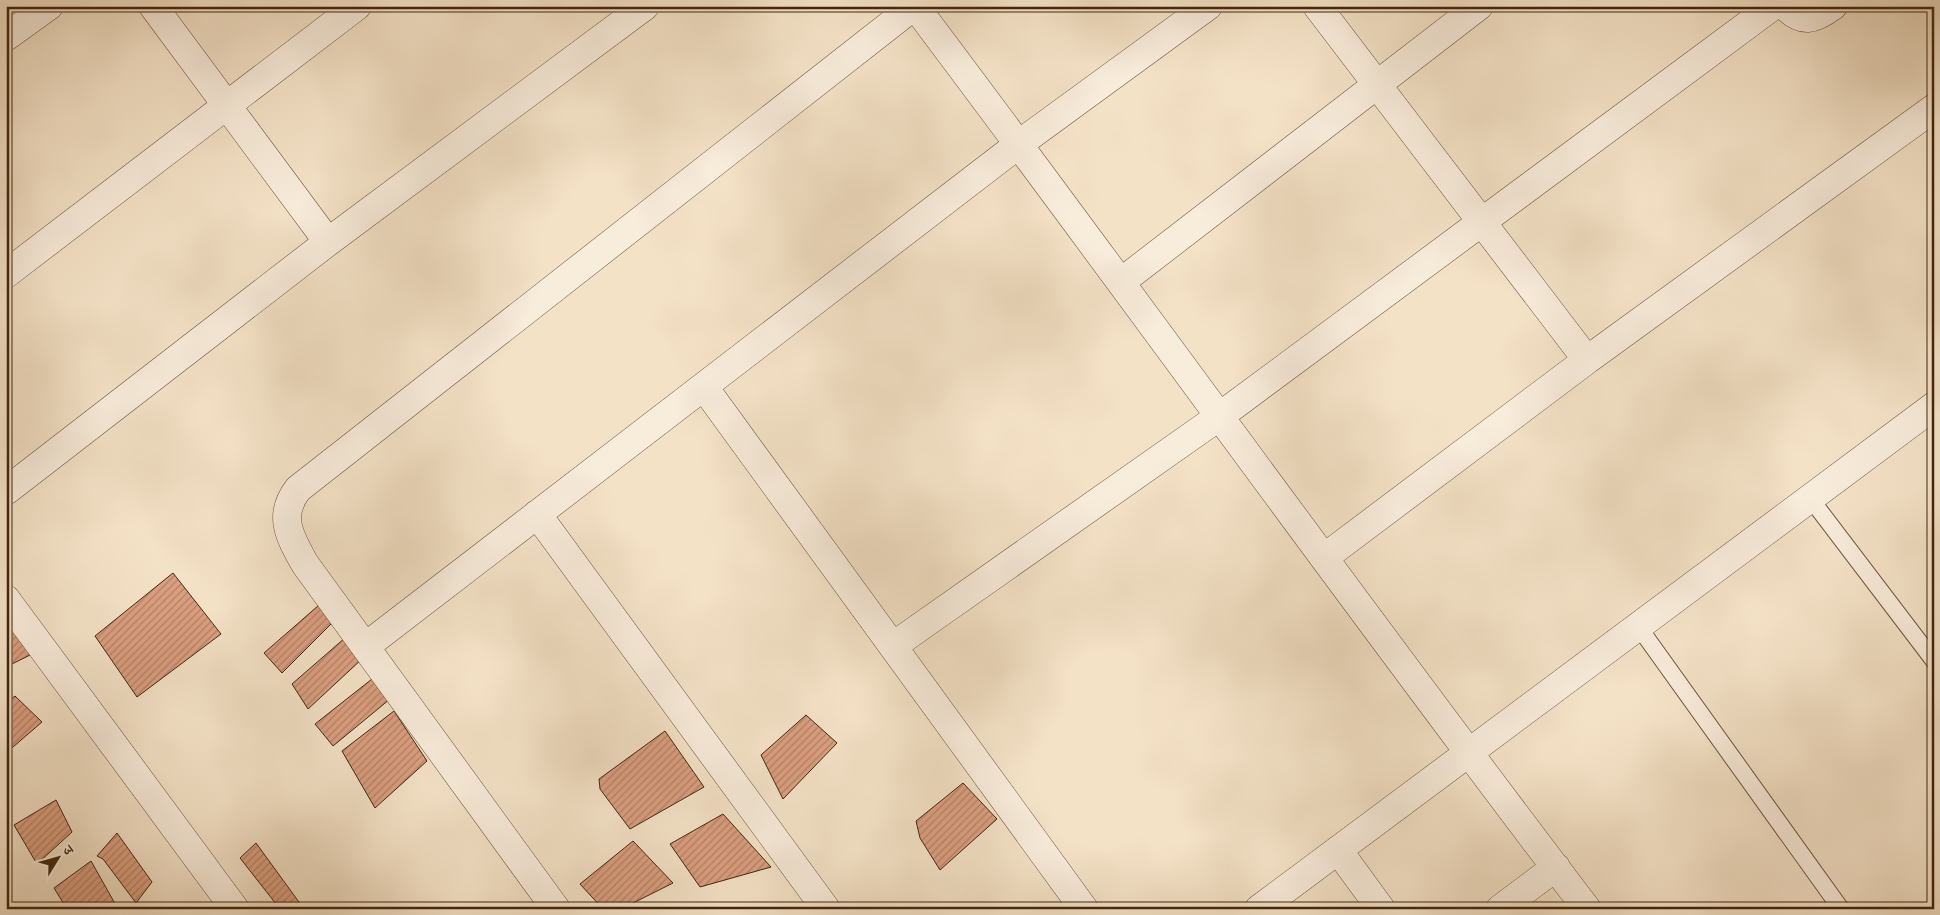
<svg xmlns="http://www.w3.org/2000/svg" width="1940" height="915" viewBox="0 0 1940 915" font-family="'IM FELL Great Primer','Noto Serif Devanagari',serif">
<defs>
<pattern id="building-hatch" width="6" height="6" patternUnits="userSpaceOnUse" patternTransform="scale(1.25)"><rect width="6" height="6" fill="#db9f80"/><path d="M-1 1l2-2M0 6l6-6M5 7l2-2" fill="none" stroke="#b38167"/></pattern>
</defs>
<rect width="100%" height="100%" fill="#f4e2c7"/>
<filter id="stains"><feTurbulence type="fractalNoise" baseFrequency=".004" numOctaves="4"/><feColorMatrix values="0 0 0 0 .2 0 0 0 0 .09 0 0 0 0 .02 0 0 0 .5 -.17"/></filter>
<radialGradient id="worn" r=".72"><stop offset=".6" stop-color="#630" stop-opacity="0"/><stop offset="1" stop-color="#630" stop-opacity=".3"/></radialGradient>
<path fill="url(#building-hatch)" stroke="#41260f" d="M173 573 221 634 137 697 95 636Z
M319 605 334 621 282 673 264 653Z
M6 622 32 654 6 667Z
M346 637 363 658 308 709 292 684Z
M372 679 390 699 333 746 315 724Z
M15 696 42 722 6 753V703Z
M394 711 427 761 375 808 342 751Z
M806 715 837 743 783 799 761 755Z
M665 731 704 787 630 829 600 789 599 779Z
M963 783 997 819 940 870 920 838 916 821Z
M56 800 72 832 37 864 14 825Z
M723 814 771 867 700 887 670 844Z
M117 833 152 882 136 903 103 859 97 856Z
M633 841 673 883 621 909H603L580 884Z
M256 843 304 909H280L240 858Z
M91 861 118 909H67L54 888Z"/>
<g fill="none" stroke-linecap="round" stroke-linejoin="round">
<defs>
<path id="service" d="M1810 498 1934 661
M1638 626 1841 909"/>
<path id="minor" d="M915 6C1141 306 1359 611 1587 909
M1317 6 1587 360 1325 557
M1785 6C1802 24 1814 20 1833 6
M6 37 49 6
M328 242 645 6
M6 274 357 6
M1121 282 1479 6
M1587 360 1934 108
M704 387 1084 909
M6 491 328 242 153 6
M537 514 826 909
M366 646 1019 144 1208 6
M893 646 1220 416 1773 6
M1338 850 1381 909
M556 909 305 564C290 537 277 516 298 489L914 6
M1500 909 1556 867"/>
<path id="tertiary" d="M6 599 235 909
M1259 909 1934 406"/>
</defs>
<use href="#service" stroke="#6e553d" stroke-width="18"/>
<use href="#minor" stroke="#6e553d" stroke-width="29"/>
<use href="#tertiary" stroke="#6e553d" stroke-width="29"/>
<use href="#service" stroke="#f8ecdb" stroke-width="16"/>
<use href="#minor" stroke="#f8ecdb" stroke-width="28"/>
<use href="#tertiary" stroke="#f8ecdb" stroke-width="28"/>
</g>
<rect width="1940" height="915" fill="none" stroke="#f4e2c7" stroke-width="25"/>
<rect x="8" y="8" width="1925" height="900" fill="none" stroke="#41260f" stroke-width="2.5"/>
<rect x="12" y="12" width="1915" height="890" fill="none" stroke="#41260f"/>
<g transform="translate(58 858) rotate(53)" stroke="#f8ecdb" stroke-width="4" paint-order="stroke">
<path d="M0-4L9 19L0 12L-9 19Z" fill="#41260f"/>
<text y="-8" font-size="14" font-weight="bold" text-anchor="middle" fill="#41260f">उ</text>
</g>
<rect width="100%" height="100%" filter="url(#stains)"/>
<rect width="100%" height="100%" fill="url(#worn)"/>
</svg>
